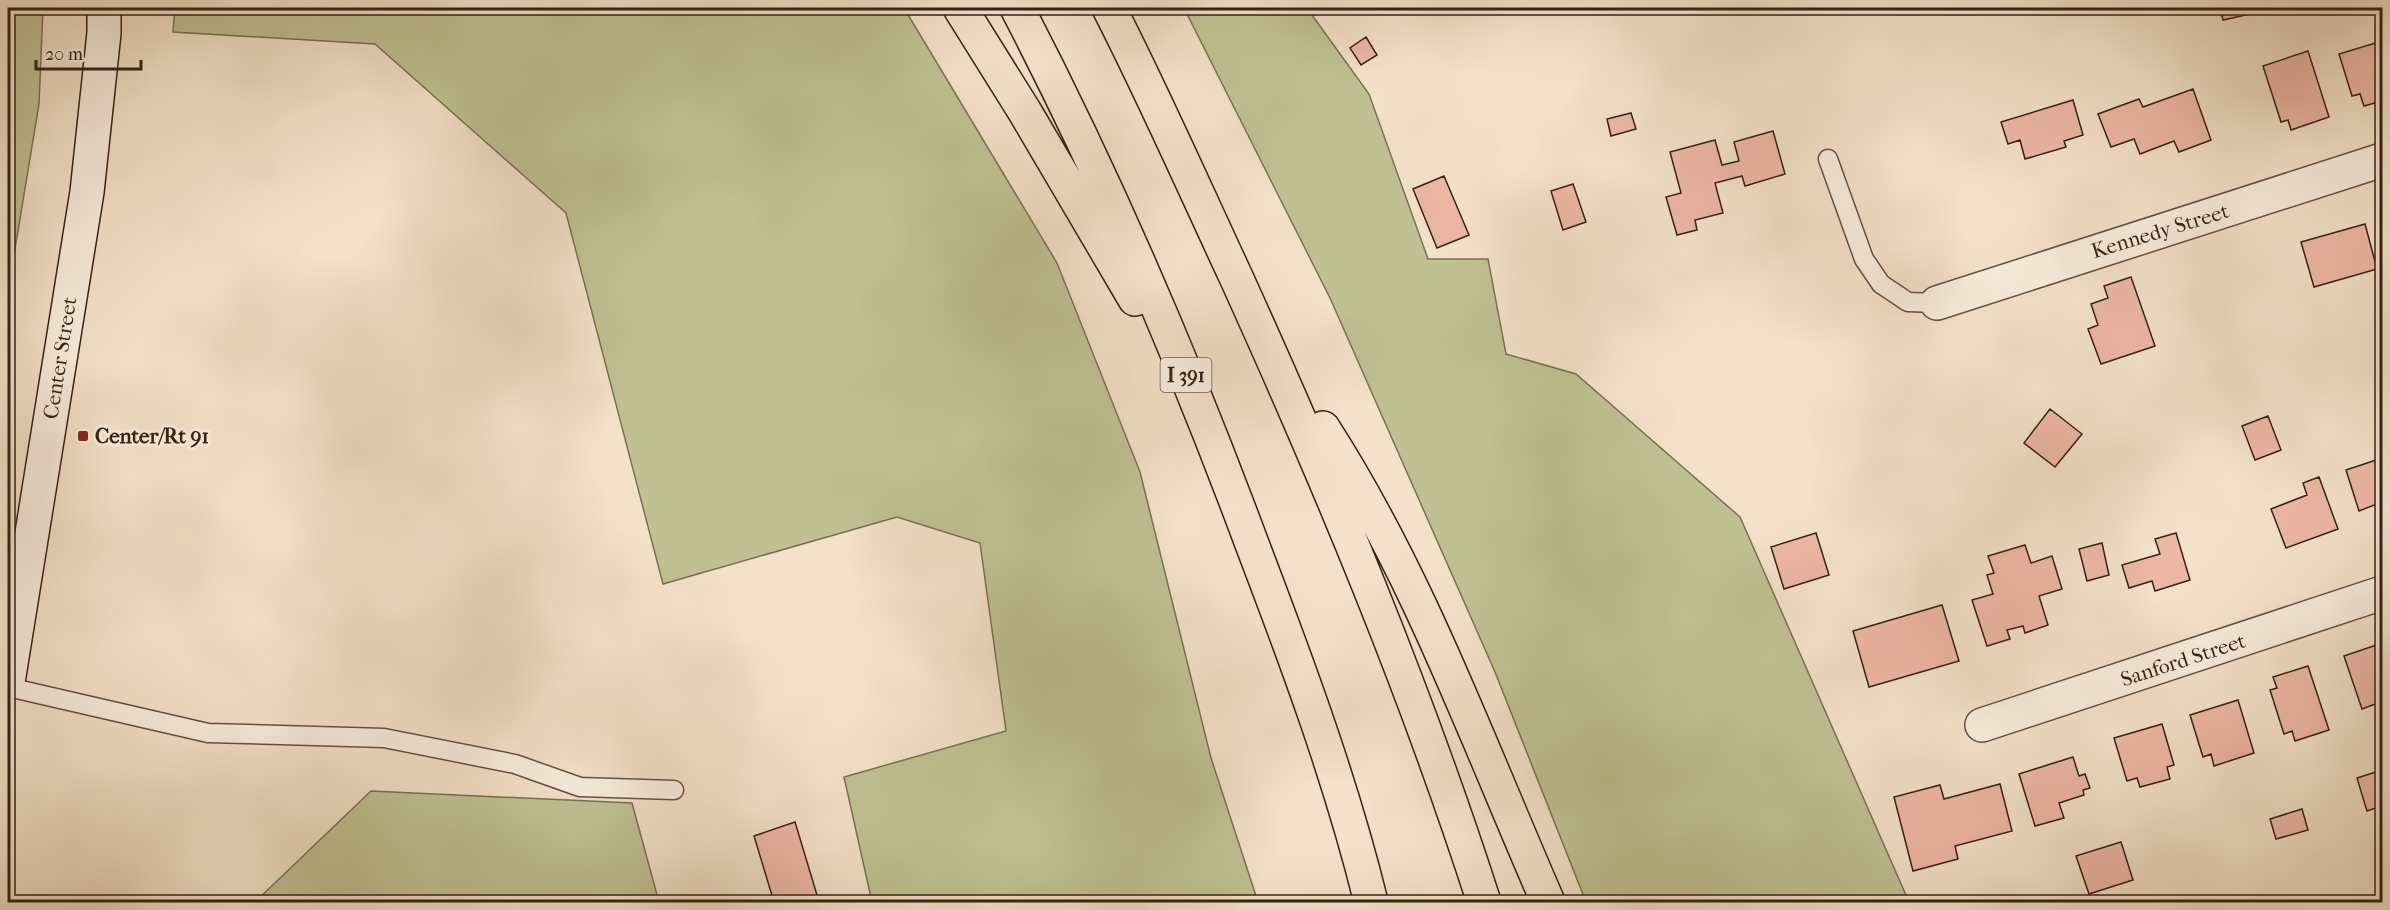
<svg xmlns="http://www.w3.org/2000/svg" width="2390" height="910" viewBox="0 0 2390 910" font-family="'IM FELL French Canon',serif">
<rect width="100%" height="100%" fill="#f3e1c9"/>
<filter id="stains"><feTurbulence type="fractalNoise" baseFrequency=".00333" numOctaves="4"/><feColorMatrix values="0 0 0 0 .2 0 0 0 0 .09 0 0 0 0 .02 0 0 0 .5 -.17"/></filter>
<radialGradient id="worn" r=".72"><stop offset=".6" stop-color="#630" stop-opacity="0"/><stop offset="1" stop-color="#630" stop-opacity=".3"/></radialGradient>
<path fill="#c0c193" stroke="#7b7055" stroke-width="1.5" d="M8 8H43L39 104 8 291Z
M175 8H904L1057 263 1140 472 1211 758 1258 902H872L844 777 1006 731 980 543 897 517 663 584 566 213 375 44 173 32Z
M1184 8H1307L1369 94 1428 259H1488L1506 354 1576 374 1740 517 1909 902H1586L1495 672 1330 298Z
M371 791 632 803 659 902H255Z"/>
<path fill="#edb7a6" stroke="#362017" stroke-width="1.5" d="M2220 8H2258L2259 12 2223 20Z
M1366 37 1377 55 1361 65 1350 48Z
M2382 41V101L2364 106 2360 94 2352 96 2339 54Z
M2308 51 2329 117 2291 130 2288 120 2281 122 2263 66Z
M2193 89 2211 140 2179 152 2174 141 2140 154 2134 139 2111 147 2098 114 2139 99 2143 107Z
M2073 100 2083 135 2064 141 2066 147 2025 159 2020 140 2008 144 2001 122Z
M1631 113 1636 129 1611 136 1607 119Z
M1773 131 1785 174 1745 186 1742 176 1715 183 1723 213 1695 220 1697 230 1677 235 1666 197 1681 193 1670 152 1715 140 1722 165 1739 161 1734 142Z
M1444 176 1469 235 1437 248 1413 189Z
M1573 184 1586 222 1563 230 1551 191Z
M2365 224 2377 269 2314 287 2301 242Z
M2131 277 2155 346 2101 364 2088 329 2098 325 2091 304 2108 298 2104 286Z
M2050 409 2082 434 2055 467 2024 443Z
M2268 416 2281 450 2255 460 2242 426Z
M2382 458V502L2359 511 2346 470Z
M2319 477 2338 529 2286 548 2271 509 2307 495 2303 483Z
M1816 533 1829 575 1784 589 1771 547Z
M2176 533 2190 580 2155 591 2152 581 2129 588 2122 565 2160 554 2155 539Z
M2102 543 2109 575 2087 581 2079 549Z
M2025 545 2031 563 2052 556 2062 589 2039 596 2048 625 2025 633 2023 626 2007 630 2010 639 1987 646 1972 600 1993 594 1987 575 1994 573 1988 556Z
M1942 605 1959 661 1869 687 1853 631Z
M2382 643V713L2378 703 2362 709 2344 656Z
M2308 666 2329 730 2295 741 2292 731 2284 734 2270 690 2277 688 2273 677Z
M2238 700 2254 753 2214 766 2211 754 2203 757 2190 715Z
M2162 724 2174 765 2167 767 2170 779 2140 787 2137 778 2127 781 2114 738Z
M2073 757 2079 776 2085 774 2090 788 2083 790 2084 795 2059 803 2064 818 2035 826 2019 774Z
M2382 770V806L2367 811 2357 778Z
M2000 784 2012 831 1955 846 1958 859 1913 871 1894 797 1940 785 1944 799Z
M2302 809 2308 830 2276 839 2270 819Z
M795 822 817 895 795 902H774L754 836Z
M2121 842 2133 880 2089 894 2076 856Z"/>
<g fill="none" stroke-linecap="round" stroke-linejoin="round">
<defs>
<path id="service" d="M1828 159 1864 259 1881 284 1908 302 1937 303
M8 687 208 733 384 738 515 764 580 787 674 790"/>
<path id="minor" d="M1937 303 2382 160
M1982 725 2382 593"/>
<path id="secondary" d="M8 682 87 192 104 33V8"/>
<path id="motorway" d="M960 8 1025 112 1135 299
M1017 8C1107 181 1184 361 1252 544 1297 662 1341 780 1371 902
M1109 8C1154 96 1194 187 1236 277 1329 482 1415 688 1484 902
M1323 428C1418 575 1478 742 1548 902"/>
</defs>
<use href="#service" stroke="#655044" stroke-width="21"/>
<use href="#minor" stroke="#655044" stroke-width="36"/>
<use href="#secondary" stroke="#362017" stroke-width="36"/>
<use href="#motorway" stroke="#362017" stroke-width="36"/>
<use href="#service" stroke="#f7ecdc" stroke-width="18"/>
<use href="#minor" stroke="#f7ecdc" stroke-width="33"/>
<use href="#secondary" stroke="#f7ecdc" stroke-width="33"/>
<use href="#motorway" stroke="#f3e1c9" stroke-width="33"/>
</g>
<rect fill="#8f2418" stroke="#f7ecdc" stroke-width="2" x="77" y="430" width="12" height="12" rx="3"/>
<g text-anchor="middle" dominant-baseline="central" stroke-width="6" stroke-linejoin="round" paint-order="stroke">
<rect fill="#f7ecdc" stroke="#705d52" stroke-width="1.5" x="1160.5" y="358" width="51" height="34" rx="4.5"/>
<g font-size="20" font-weight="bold" fill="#362017">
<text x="1186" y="375">I 391</text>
</g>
<g font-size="21" fill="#362017" stroke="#f7ecdc">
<text transform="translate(2160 231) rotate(-17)">Kennedy Street</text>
<text transform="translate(60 358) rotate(-81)">Center Street</text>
<text transform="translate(2183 660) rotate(-18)">Sanford Street</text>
</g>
<g font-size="21" font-weight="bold" fill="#362017" stroke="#f7ecdc" text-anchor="start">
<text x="95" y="436">Center/Rt 91</text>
</g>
</g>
<rect width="2390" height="910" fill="none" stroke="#f3e1c9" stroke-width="30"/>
<rect x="9" y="9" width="2372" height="892" fill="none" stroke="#362017" stroke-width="3"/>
<rect x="15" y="15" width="2360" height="880" fill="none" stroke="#362017" stroke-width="1.5"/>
<path d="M36 60v9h105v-9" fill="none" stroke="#362017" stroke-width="3"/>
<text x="45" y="60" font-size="18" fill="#362017" stroke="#f7ecdc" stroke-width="4.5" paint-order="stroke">20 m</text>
<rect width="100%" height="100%" filter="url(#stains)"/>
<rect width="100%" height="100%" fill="url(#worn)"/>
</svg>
